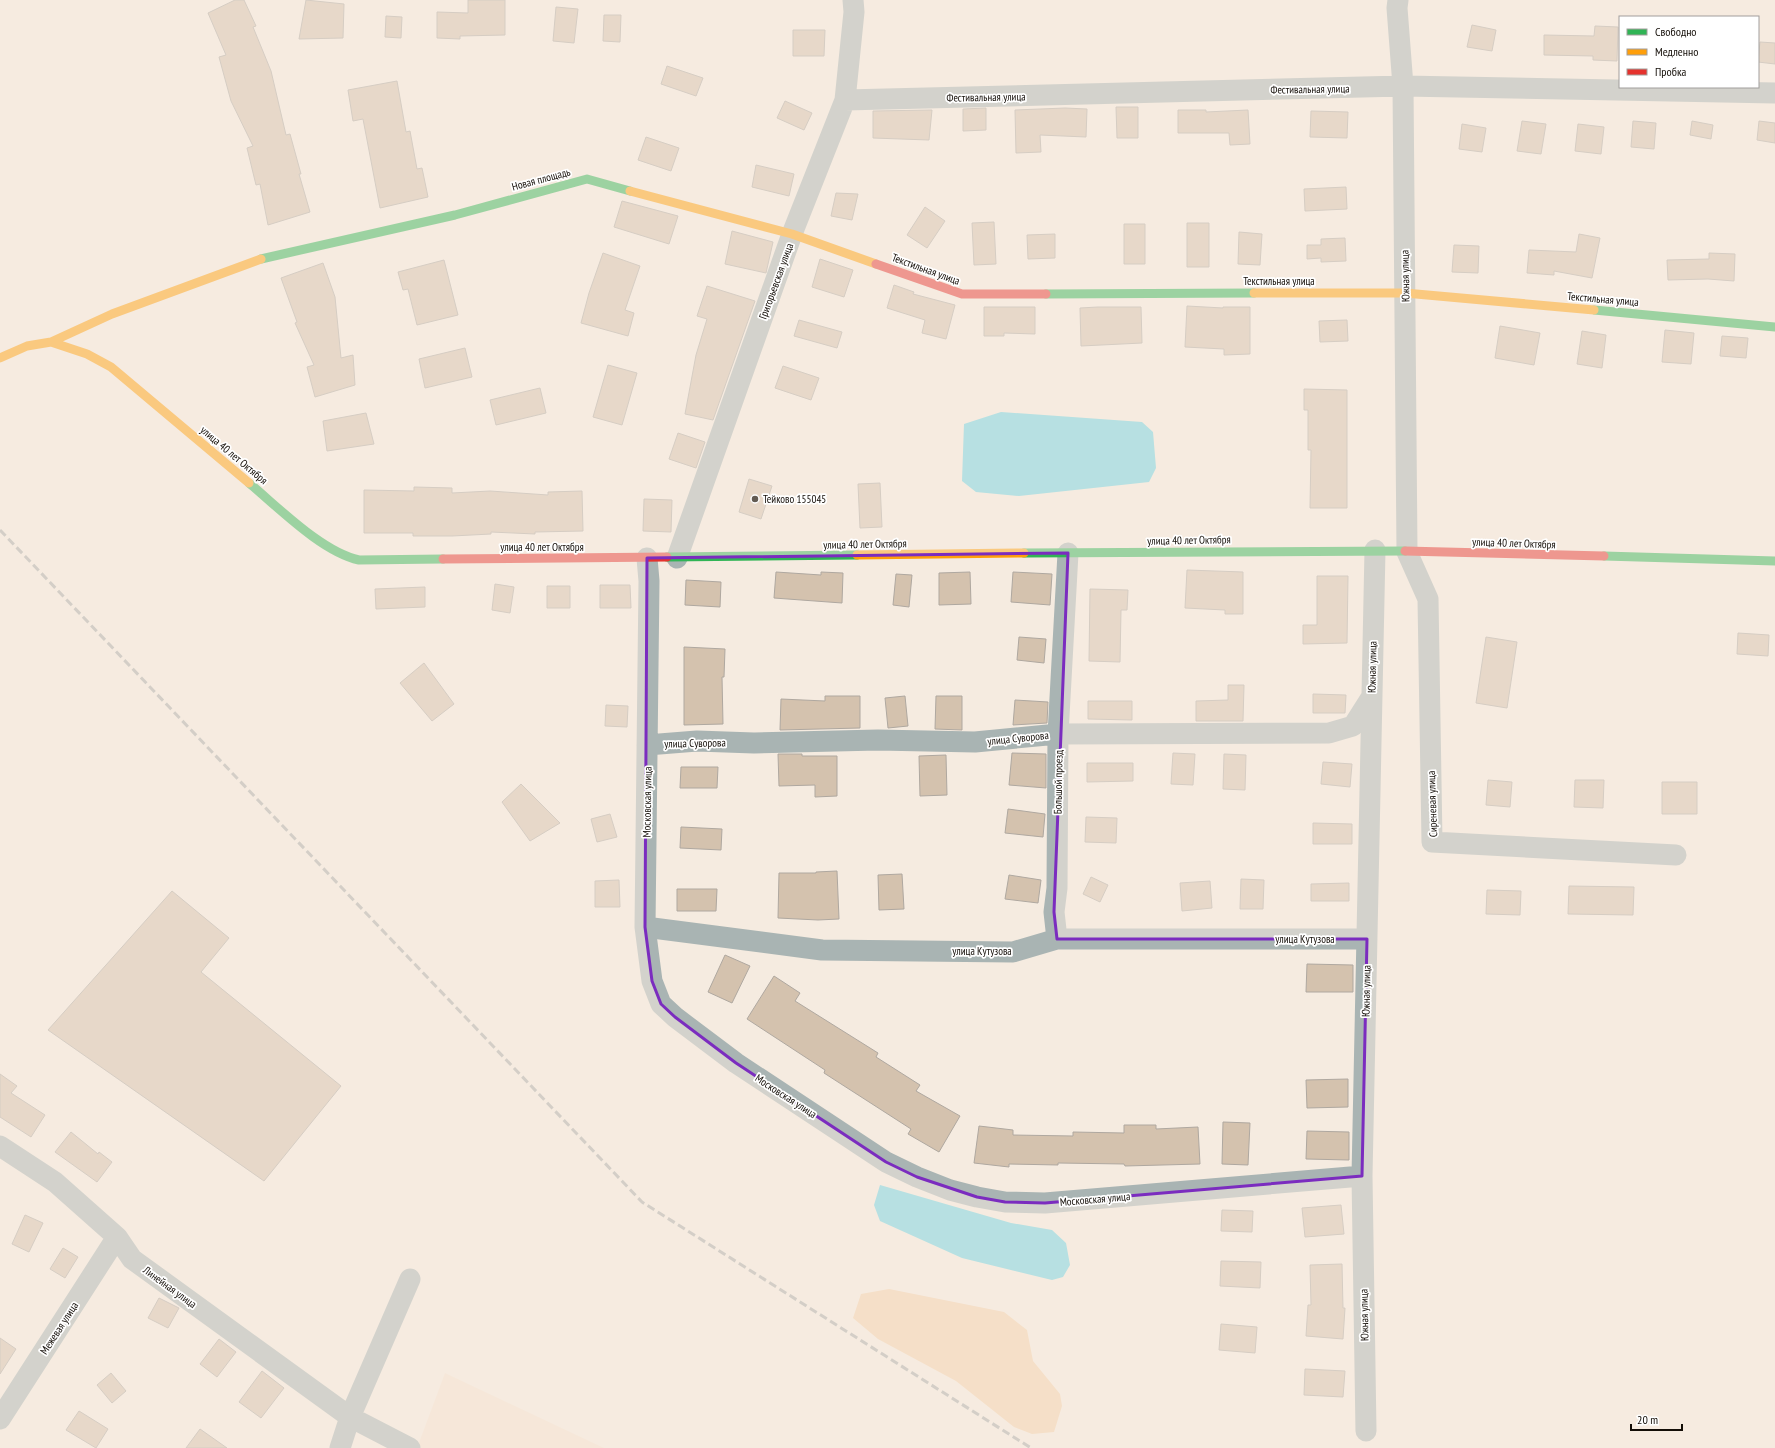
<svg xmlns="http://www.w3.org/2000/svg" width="1775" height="1448" viewBox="0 0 1775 1448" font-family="'PT Sans Narrow',sans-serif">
<rect width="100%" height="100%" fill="#f5ebe0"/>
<path fill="#f5e3d1" d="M445 1373 604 1448H417Z"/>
<path fill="#f4d1aa" d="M889 1289 1004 1312 1027 1330 1033 1361 1060 1394 1062 1406 1054 1432 1032 1434 1014 1427 956 1381 878 1339 853 1318 861 1294Z"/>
<path fill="#6ad3e4" d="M1001 412 1142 422 1153 432 1156 468 1149 482 1019 496 976 492 962 481 964 424Z
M880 1185 1011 1223 1052 1230 1066 1243 1070 1265 1063 1277 1052 1280 962 1258 880 1221 874 1205Z"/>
<path fill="#d4c2ae" stroke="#afa8a0" d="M235 0H244L256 26 253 27 271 71 286 135 290 134 301 174H299L310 212 268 225 260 184 256 185 247 148 253 146 231 101 219 57 226 55 208 13Z
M306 0 344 4 343 38 299 39Z
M468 0H505V35L460 36V39L437 38V12L468 13Z
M556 7 578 9 574 43 553 41Z
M604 15H621L620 42 603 41Z
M386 16 402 17 401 38 385 37Z
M1472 25 1496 30 1492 51 1467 47Z
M1595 26 1618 27 1617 61 1593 60V56L1544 55V35L1594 36Z
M793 30H825L824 56H793Z
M1760 42 1775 43V64L1758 62Z
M667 66 703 78 696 96 661 84Z
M397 81 406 132 410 131 417 169 422 168 428 197 380 208 363 119 353 121 348 90Z
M785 101 812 113 804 130 777 118Z
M1116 107H1138V138H1117Z
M986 108V130L963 131V109Z
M1065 108 1087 109 1086 137 1040 135 1041 152 1016 153 1015 110Z
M932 110 929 140 873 138V111Z
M1178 110H1206V112L1248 110 1250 144 1230 145 1229 133H1178Z
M1311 111 1348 112 1347 138 1310 137Z
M1522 121 1546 124 1541 154 1517 151Z
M1633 121 1656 123 1654 149 1631 147Z
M1692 121 1713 125 1711 139 1690 135Z
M1759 121 1775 123V143L1757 140Z
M1462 124 1486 128 1482 152 1459 149Z
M1578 124 1604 127 1601 154 1575 151Z
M646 137 679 148 671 171 638 160Z
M756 165 794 174 789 196 752 187Z
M1346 187 1347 209 1305 211 1304 189Z
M836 193 858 194 852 220 831 216Z
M622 201 678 216 669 244 614 227Z
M925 207 945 221 927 248 907 235Z
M994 222 996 264 974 265 972 223Z
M1187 223H1209V267H1187Z
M1124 224H1145V264H1124Z
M732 231 773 242 766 273 725 264Z
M1239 232 1262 234 1260 265 1238 264Z
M1055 234V258L1028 259 1027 235Z
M1579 234 1600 238 1592 278 1554 271V275L1527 273 1529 250 1576 252Z
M1345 238 1346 261 1321 262V258L1307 259V245H1321V239Z
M1454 245 1479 246 1478 273 1452 272Z
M603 253 640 266 625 310 634 313 628 336 581 323 589 293Z
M1709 253 1735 254 1734 281 1708 279 1668 280 1667 260 1709 259Z
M820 259 853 270 844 297 812 287Z
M444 260 458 315 417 325 408 289 403 290 398 272Z
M323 263 335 297 341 358 353 355 355 385 315 397 307 367 314 365 295 323 297 322 281 278Z
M894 285 914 292 913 294 955 305 946 339 922 333 925 320 887 308Z
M707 286 755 301 713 420 685 414 696 355 707 319 697 316Z
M1187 306 1223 308V307H1250V354L1224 355V349L1185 347Z
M984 307H1035V334L1004 333V336H984Z
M1098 307H1141L1142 343 1081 346 1080 308Z
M799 320 842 332 837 348 794 336Z
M1347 320 1348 341 1320 342 1319 321Z
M1500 326 1540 333 1534 365 1495 358Z
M1665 330 1694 333 1691 364 1662 362Z
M1582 331 1606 335 1602 368 1577 364Z
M1722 336 1748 338 1746 358 1720 356Z
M465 348 472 377 425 388 419 359Z
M608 365 637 373 622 425 593 417Z
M783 366 819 378 811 400 775 388Z
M540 388 546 413 496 425 490 400Z
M1304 389 1347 390V508H1310L1311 450H1308V410H1304Z
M366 413 374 444 327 451 323 421Z
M678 433 705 442 696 468 669 459Z
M749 479 772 486 761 519 739 512Z
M880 483 882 527 860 528 858 484Z
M414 487 452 488V493L490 491 548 495V492L582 491 583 531 535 532V534L491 532V534L452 536H413V533H364V490L414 491Z
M644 499 672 500 671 532 643 531Z
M1187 570 1243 572V614H1225V610L1185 608Z
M776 572 821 575V572L843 573 842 603 774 598Z
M970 572 971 604 939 605V573Z
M1013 572 1052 574 1050 605 1011 602Z
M896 574 912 575 909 607 893 605Z
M1317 576H1348L1347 643 1303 644V625H1317Z
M686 580 721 582 720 607 685 605Z
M495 584 514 587 510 613 492 610Z
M600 585H630L631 608H600Z
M547 586H570V608H547Z
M425 587V607L376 609 375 589Z
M1090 589 1128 590 1127 610H1121L1120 662 1089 661Z
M1738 633 1769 635 1768 656 1737 654Z
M1019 637 1046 639 1044 663 1017 660Z
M1486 637 1517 642 1507 708 1476 703Z
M684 647 725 649 724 677H722L723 724 684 725Z
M424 663 454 704 432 721 400 683Z
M1228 685H1244L1243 721H1196V701L1228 700Z
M1313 694 1346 695 1345 713H1313Z
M825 696H860V728L780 730 781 699 825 701Z
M905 696 908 726 888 728 885 698Z
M936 696H962V730L935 729Z
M1015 700 1048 702 1047 723 1013 725Z
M1088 701H1132V720L1088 719Z
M606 705 628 706 627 727 605 726Z
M1012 753 1046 754V788L1009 785Z
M1173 753 1195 754 1193 785 1171 784Z
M778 754H802V756H837V796L815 797V785L779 786Z
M1224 754 1246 755 1245 790 1223 789Z
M946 755 947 795 920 796 919 756Z
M1323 762 1352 764 1350 787 1321 784Z
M1087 763H1133V781L1087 782Z
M681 767H718L717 788H680Z
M1488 780 1512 782 1510 807 1486 805Z
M1575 780H1604L1603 808 1574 807Z
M1662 782H1697V814H1662Z
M521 784 560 823 530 841 502 802Z
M1008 809 1045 814 1043 837 1005 833Z
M610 814 617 837 597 842 591 819Z
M1086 817 1117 818 1116 843 1085 842Z
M1313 823 1352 824V844H1313Z
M681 827 722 829 721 850 680 848Z
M837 871 839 919 818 920 778 918 779 873H816V872Z
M902 874 904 909 879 910 878 875Z
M1009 875 1041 880 1038 903 1005 899Z
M1091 877 1108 885 1100 902 1083 894Z
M1241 879 1264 880 1263 909H1240Z
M619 880 620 907H595V881Z
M1210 881 1212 908 1182 911 1180 883Z
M1349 883V901H1311V884Z
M1569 886 1634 887 1633 915 1568 914Z
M677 889H717L716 911H677Z
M1487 890 1521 891 1520 915 1486 914Z
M172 891 229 938 201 972 341 1086 264 1181 48 1030Z
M725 955 750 966 732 1003 708 992Z
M1307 964 1353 965V992H1306Z
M774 976 800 993 795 1001 878 1053 876 1057 920 1085 916 1091 960 1116 939 1152 908 1134 911 1129 824 1073 825 1070 747 1019Z
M0 1074 17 1086 11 1093 45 1115 31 1137 0 1117Z
M1348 1079V1107L1307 1108 1306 1080Z
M1223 1122 1250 1123 1248 1165 1222 1164Z
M1124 1125H1156V1129L1198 1127 1200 1164 1125 1166 1124 1164 1058 1163V1165L1009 1164V1167L974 1163 979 1126 1013 1130V1135L1073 1136V1132L1124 1133Z
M1307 1131 1349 1132V1160L1306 1159Z
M71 1132 98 1154 99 1152 112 1162 97 1182 55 1152Z
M1341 1205 1344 1234 1305 1237 1302 1208Z
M1222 1210 1253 1211 1252 1232 1221 1231Z
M25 1215 43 1223 29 1252 12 1244Z
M63 1248 78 1257 65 1278 50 1269Z
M1221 1261 1261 1262 1260 1288 1220 1286Z
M1342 1264 1343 1308H1345L1343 1339 1306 1336 1308 1305H1311L1310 1265Z
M159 1298 179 1308 168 1328 148 1318Z
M1221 1324 1257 1327 1255 1353 1219 1350Z
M0 1338 16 1349 0 1374Z
M219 1339 236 1352 217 1377 200 1364Z
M1305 1369 1345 1371 1343 1397 1304 1395Z
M262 1371 284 1388 261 1418 239 1402Z
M111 1373 126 1391 112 1403 97 1385Z
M79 1411 108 1429 96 1448 66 1430Z
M200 1429 227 1448H186Z"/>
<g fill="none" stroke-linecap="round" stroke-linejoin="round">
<path stroke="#a9b4b3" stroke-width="21" d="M1398 0 1397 8 1403 86 1407 552 1428 599 1432 842 1676 855
M845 100 1403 86 1775 93
M647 558 649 581 645 927 652 981 661 1004 675 1017 736 1063 886 1162 917 1177 950 1190 977 1197 1005 1202 1045 1203 1362 1176
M677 558 792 234 845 100 854 12 853 0
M647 745 697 741 754 743 878 740 975 742 1058 734 1329 733 1353 726 1372 696
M645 927 822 950 1013 952 1057 939H1367
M1057 939 1054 912 1057 888 1058 734 1068 553
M0 1146 55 1182 117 1237 132 1259 350 1417 410 1448
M0 1419 117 1237
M1366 1431 1362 1176 1375 550
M340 1448 350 1417 410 1279"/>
<path stroke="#30b455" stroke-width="9" d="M261 259 455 215 587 179 630 191
M1046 294 1254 293
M1594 310 1775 327
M249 483C279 508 322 552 359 560L443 559
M1024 553 1405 551
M1604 556 1775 561
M667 557 857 555"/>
<path stroke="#ff9f0a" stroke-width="9" d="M630 191 792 234 876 264
M1254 293H1405L1594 310
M51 342 87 354 111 367 249 483
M0 358 27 346 51 342 112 314 261 259
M857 555 1024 553"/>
<path stroke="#e5322d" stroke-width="9" d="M876 264 962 294H1046
M1405 551 1604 556
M443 559 667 557"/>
<path stroke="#aaaca9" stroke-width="3" stroke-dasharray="8 4" stroke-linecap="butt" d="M0 530 642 1202 1031 1448"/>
</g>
<path d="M0 0H1775V1448H0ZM1068 553 1054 912 1057 939H1367L1362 1176 1045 1203 1005 1202 977 1197 917 1177 886 1162 736 1063 675 1017 661 1004 652 981 645 927 647 558Z" fill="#f5ebe0" fill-opacity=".55" fill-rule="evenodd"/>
<path fill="none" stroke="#7b2cbf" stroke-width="3" stroke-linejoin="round" d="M1068 553 1054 912 1057 939H1367L1362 1176 1045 1203 1005 1202 977 1197 917 1177 886 1162 736 1063 675 1017 661 1004 652 981 645 927 647 558Z"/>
<circle fill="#625b53" stroke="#fff" stroke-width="1.5" cx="755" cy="499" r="4"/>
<g text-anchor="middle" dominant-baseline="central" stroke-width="3.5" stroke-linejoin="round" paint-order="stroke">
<g font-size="11" fill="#130d07" stroke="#fff">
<text transform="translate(1310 89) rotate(-1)">Фестивальная улица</text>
<text transform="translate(986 97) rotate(-1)">Фестивальная улица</text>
<text transform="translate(541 179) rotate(-15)">Новая площадь</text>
<text transform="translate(926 269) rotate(20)">Текстильная улица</text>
<text transform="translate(1405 276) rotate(-91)">Южная улица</text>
<text transform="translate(776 281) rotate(-70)">Григорьевская улица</text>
<text x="1279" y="281">Текстильная улица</text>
<text transform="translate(1603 299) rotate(5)">Текстильная улица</text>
<text transform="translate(234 455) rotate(40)">улица 40 лет Октября</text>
<text transform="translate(1189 540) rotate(-1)">улица 40 лет Октября</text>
<text transform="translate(1514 543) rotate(2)">улица 40 лет Октября</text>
<text transform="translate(865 544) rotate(-1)">улица 40 лет Октября</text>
<text x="542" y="547">улица 40 лет Октября</text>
<text transform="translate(1372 667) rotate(-89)">Южная улица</text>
<text transform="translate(1018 738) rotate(-6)">улица Суворова</text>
<text transform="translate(695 743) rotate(-1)">улица Суворова</text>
<text transform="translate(1058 782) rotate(-89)">Большой проезд</text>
<text transform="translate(647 802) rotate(-89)">Московская улица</text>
<text transform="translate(1432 804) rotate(-92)">Сиреневая улица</text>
<text x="1305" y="939">улица Кутузова</text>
<text x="982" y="951">улица Кутузова</text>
<text transform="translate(1366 991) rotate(-89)">Южная улица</text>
<text transform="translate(786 1096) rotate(33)">Московская улица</text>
<text transform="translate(1095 1199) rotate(-5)">Московская улица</text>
<text transform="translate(170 1287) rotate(36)">Линейная улица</text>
<text transform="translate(1364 1315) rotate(-91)">Южная улица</text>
<text transform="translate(59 1328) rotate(-57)">Межевая улица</text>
</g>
<g font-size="11" fill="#130d07" stroke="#fff" text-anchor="start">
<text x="763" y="499">Тейково 155045</text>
</g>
</g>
<rect x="1619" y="16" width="140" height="72" fill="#ffffff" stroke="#a19e9c"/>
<rect x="1627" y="29" width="20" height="6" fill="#30b455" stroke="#a19e9c"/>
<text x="1655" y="36" font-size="12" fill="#130d07">Свободно</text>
<rect x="1627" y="49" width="20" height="6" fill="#ff9f0a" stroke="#a19e9c"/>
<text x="1655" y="56" font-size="12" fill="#130d07">Медленно</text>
<rect x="1627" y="69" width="20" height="6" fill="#e5322d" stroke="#a19e9c"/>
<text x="1655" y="76" font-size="12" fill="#130d07">Пробка</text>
<path d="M1631 1424v6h51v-6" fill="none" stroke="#130d07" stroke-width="2"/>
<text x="1637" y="1424" font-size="12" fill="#130d07" stroke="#ffffff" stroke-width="3" paint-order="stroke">20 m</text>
</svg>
